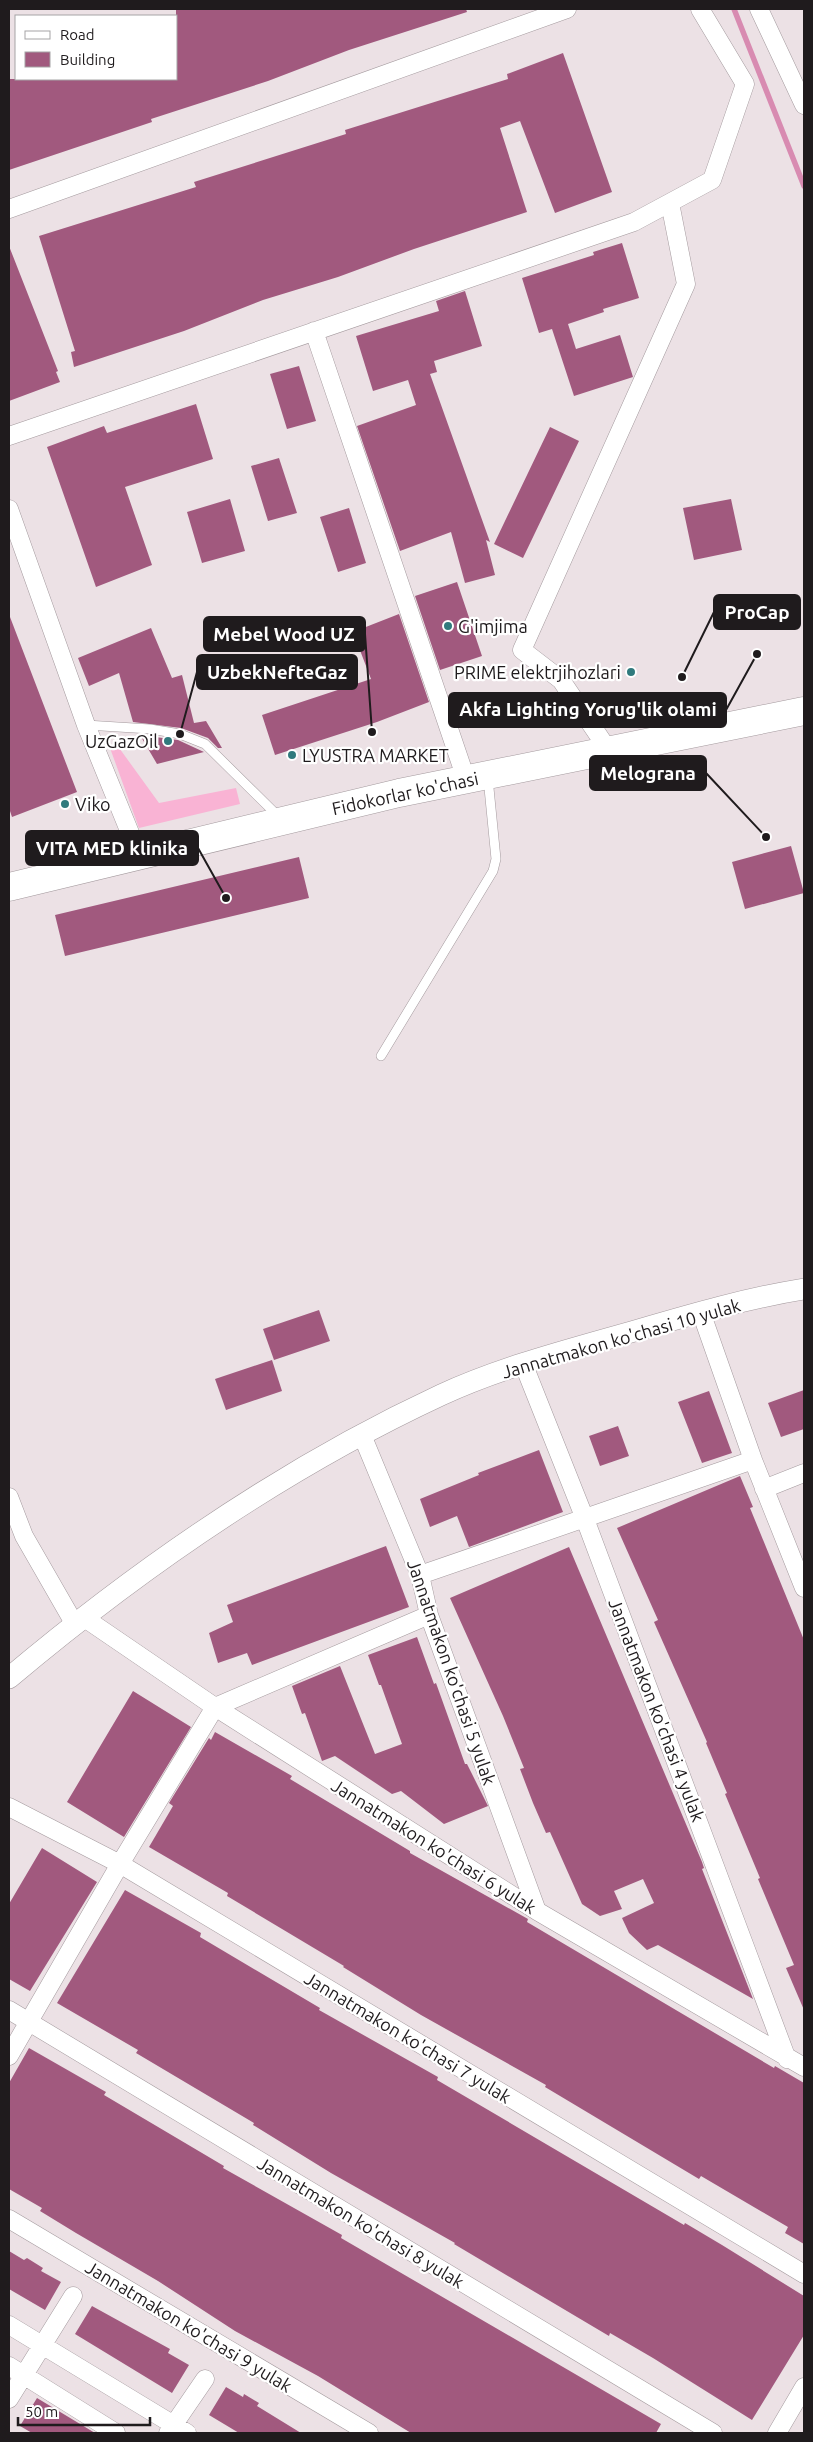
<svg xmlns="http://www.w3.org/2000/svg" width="813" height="2442" viewBox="0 0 813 2442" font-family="Ubuntu,sans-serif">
<rect width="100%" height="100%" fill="#ece1e5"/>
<path fill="#f9b3d4" d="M117 745 159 803 236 788 240 804 139 828 110 748Z"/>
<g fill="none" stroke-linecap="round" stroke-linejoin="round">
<path stroke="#d88bb1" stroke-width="5.5" d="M734 9 804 186"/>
</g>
<path fill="#a1597e" d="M176 9H466L467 12 349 50 268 81 151 119 152 122 9 170V79H176Z
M563 53 612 192 555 213 520 121 500 128 527 212 414 249 338 277 263 300 184 331 74 367 71 352 75 351 39 236 196 187 194 182 346 134 345 130 508 79 507 74Z
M622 243 639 298 603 309 604 312 568 324 576 349 620 335 633 377 574 396 552 329 539 333 522 278 594 255 593 252Z
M9 246 58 371 56 372 60 382 9 401Z
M465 291 482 346 434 361 437 372 430 374 490 542 486 540 495 575 465 583 451 532 400 551 357 426 416 405 408 380 373 391 356 336 439 311 436 301Z
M299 366 316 421 287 429 270 374Z
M196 404 213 459 125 487 152 565 96 587 47 447 104 426 107 433Z
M550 427 579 441 523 558 494 544Z
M279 458 297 513 268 521 251 466Z
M230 499 245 551 202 563 187 512Z
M731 499 742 550 694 560 683 508Z
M349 508 366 563 338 572 320 517Z
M457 582 482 656 440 670 415 596Z
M399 614 429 702 377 722 275 755 262 715 371 679 353 632Z
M10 617 77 792 12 817 9 808Z
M151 628 172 678 182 675 194 723 206 721 222 748H218L208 738 181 728 133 722 119 673 89 686 78 658Z
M140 735 178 740 204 752 157 764Z
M791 846 804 893 745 909 732 862Z
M299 857 309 898 65 956 55 915Z
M319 1310 330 1341 274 1360 263 1329Z
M272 1360 282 1391 226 1410 215 1379Z
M804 1390V1429L781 1437 768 1403Z
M709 1391 732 1453 702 1463 678 1402Z
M618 1426 629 1456 600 1466 589 1436Z
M539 1450 563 1512 469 1547 457 1516 430 1527 420 1499 479 1475 478 1473Z
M740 1476 753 1507 750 1508 804 1640V2010L786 1968 794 1965 758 1879 760 1878 725 1794 727 1793 706 1743 707 1742 654 1622 658 1620 617 1528Z
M386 1546 409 1607 252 1665 247 1653 218 1663 209 1633 233 1622 227 1605Z
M569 1547 702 1862 704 1868 702 1869 753 1999 658 1945 647 1950 629 1933 622 1918 654 1903 643 1879 614 1891 622 1909 600 1916 582 1904 550 1832 546 1833 533 1803 520 1769 524 1768 503 1716 450 1598Z
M417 1637 434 1684 436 1683 465 1764H467L488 1806 444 1824 401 1791 392 1794 335 1756 322 1761 305 1713 302 1714 292 1686 340 1666 375 1754 402 1744 381 1685H379L368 1655Z
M133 1691 191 1727 124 1837 67 1802Z
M215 1732 292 1776 290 1779 410 1851V1853L528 1919 527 1922 774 2068 775 2066 804 2083V2244L785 2233 788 2227 701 2176 699 2179 545 2087 546 2085 421 2015 343 1967 344 1966 227 1896 228 1893 149 1847 173 1806 169 1803 209 1738 211 1740Z
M42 1848 97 1882 30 1991 9 1979V1904Z
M125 1890 201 1933 200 1937 320 2008 319 2010 438 2077 437 2080 684 2225 685 2223 722 2245 804 2296V2335L752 2420 653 2358 610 2333 609 2336 454 2244 455 2243 331 2173 253 2125 254 2123 136 2053 138 2050 57 2003Z
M29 2048 106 2092 104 2095 224 2166 223 2168 342 2235 341 2238 661 2424 656 2433H411L318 2376 235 2331 158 2281 76 2233 40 2211 42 2208 9 2189V2083Z
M9 2251 24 2260 27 2258 43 2268 41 2271 61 2282 45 2310 9 2289Z
M92 2306 170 2349 168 2353 189 2365 172 2393 75 2334Z
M226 2387 243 2397 244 2394 259 2403 257 2406 301 2433H239L209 2415Z
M37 2398 95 2433H32L20 2426Z"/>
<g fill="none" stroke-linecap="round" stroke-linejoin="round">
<defs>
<path id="service" d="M86 725 150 729 180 734 205 744 279 817
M381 1056 493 871 496 859 488 778"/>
<path id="minor" d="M759 9 804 105
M9 209 567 9
M314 331 466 779
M9 436 634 222 712 180 745 84 700 9
M9 509 86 725 139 855
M609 751 561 680 522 650 686 284 670 203
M701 1312 753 1460 804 1588
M523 1363 585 1519 787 2059
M362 1435 420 1575 429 1615 537 1911
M764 1489 804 1473
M9 1497 24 1536 74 1623
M420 1575 753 1460
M83 1617 215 1707 537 1911 804 2067
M9 1807 120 1864 804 2274
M9 2010 713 2433
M9 2056 120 1864 215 1707 429 1615
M9 2219 369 2433
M9 2325 187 2433
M9 2366 116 2433
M9 2399 73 2296
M168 2433 205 2379
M777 2433 804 2387"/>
<path id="tertiary" d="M9 1678C141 1567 284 1468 441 1395 504 1366 572 1349 638 1330 693 1314 748 1298 804 1289"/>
<path id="primary" d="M9 887 399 793 804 711"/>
</defs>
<use href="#service" stroke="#a49a9e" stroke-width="10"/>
<use href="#minor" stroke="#a49a9e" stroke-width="19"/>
<use href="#tertiary" stroke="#a49a9e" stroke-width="22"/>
<use href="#primary" stroke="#a49a9e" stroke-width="29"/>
<use href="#service" stroke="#fff" stroke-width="9"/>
<use href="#minor" stroke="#fff" stroke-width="18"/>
<use href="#tertiary" stroke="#fff" stroke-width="21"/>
<use href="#primary" stroke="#fff" stroke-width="28"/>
</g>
<g fill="#307a7d" stroke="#fff" stroke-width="2">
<circle cx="448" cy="626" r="5"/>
<circle cx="631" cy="672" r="5"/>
<circle cx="168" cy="741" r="5"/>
<circle cx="292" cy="755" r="5"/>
<circle cx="65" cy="804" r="5"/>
</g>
<g text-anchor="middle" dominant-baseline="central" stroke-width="4.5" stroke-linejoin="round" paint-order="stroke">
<g font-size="18" fill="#1f1b1d" stroke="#fff" text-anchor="start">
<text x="458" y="626">G'imjima</text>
<text x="621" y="672" text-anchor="end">PRIME elektrjihozlari</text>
<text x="158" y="741" text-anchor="end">UzGazOil</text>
<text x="302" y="755">LYUSTRA MARKET</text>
<text x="75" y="804">Viko</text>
</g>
<g font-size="18" fill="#1f1b1d" stroke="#fff">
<text transform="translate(405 793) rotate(-12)">Fidokorlar ko'chasi</text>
<text transform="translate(621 1338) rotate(-16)">Jannatmakon ko'chasi 10 yulak</text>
<text transform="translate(452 1672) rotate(71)">Jannatmakon ko'chasi 5 yulak</text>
<text transform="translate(657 1710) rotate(69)">Jannatmakon ko'chasi 4 yulak</text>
<text transform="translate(434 1846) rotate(32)">Jannatmakon ko'chasi 6 yulak</text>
<text transform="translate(408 2037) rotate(31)">Jannatmakon ko'chasi 7 yulak</text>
<text transform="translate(361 2222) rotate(31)">Jannatmakon ko'chasi 8 yulak</text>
<text transform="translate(189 2326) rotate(31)">Jannatmakon ko'chasi 9 yulak</text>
</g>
</g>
<path fill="none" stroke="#1f1b1d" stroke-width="2" d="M682 677L714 612M372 732L365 634M180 734L197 672M757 654L726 710M766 837L706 773M226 898L198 848"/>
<g fill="#1f1b1d" stroke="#fff" stroke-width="2">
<circle cx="682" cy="677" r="5"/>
<circle cx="372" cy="732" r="5"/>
<circle cx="180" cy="734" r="5"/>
<circle cx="757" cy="654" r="5"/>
<circle cx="766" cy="837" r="5"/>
<circle cx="226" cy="898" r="5"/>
</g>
<g fill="#1f1b1d" stroke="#1f1b1d" stroke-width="2">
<rect x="714" y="595" width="86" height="34" rx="5"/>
<rect x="204" y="617" width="161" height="34" rx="5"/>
<rect x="197" y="655" width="160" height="34" rx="5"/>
<rect x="449" y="693" width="277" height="34" rx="5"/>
<rect x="590" y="756" width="116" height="34" rx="5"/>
<rect x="26" y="831" width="172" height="34" rx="5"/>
</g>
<g font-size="19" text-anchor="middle" font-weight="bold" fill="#fff">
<text x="757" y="619">ProCap</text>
<text x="284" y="641">Mebel Wood UZ</text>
<text x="277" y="679">UzbekNefteGaz</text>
<text x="588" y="716">Akfa Lighting Yorug'lik olami</text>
<text x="648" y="780">Melograna</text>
<text x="112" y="855">VITA MED klinika</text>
</g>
<rect width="813" height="2442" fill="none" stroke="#1f1b1d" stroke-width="20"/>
<rect x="15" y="15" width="162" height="65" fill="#ffffff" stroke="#a5a4a5"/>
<rect x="25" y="31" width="25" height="8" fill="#ffffff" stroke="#a5a4a5"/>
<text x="60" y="40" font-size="15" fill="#1f1b1d">Road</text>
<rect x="25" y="52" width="25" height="15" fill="#a1597e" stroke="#a5a4a5"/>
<text x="60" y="65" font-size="15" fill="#1f1b1d">Building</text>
<path d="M18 2417v8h132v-8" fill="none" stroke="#1f1b1d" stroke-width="2.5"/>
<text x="25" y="2417" font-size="15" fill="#1f1b1d" stroke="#ffffff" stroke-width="4" paint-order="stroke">50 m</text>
</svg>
